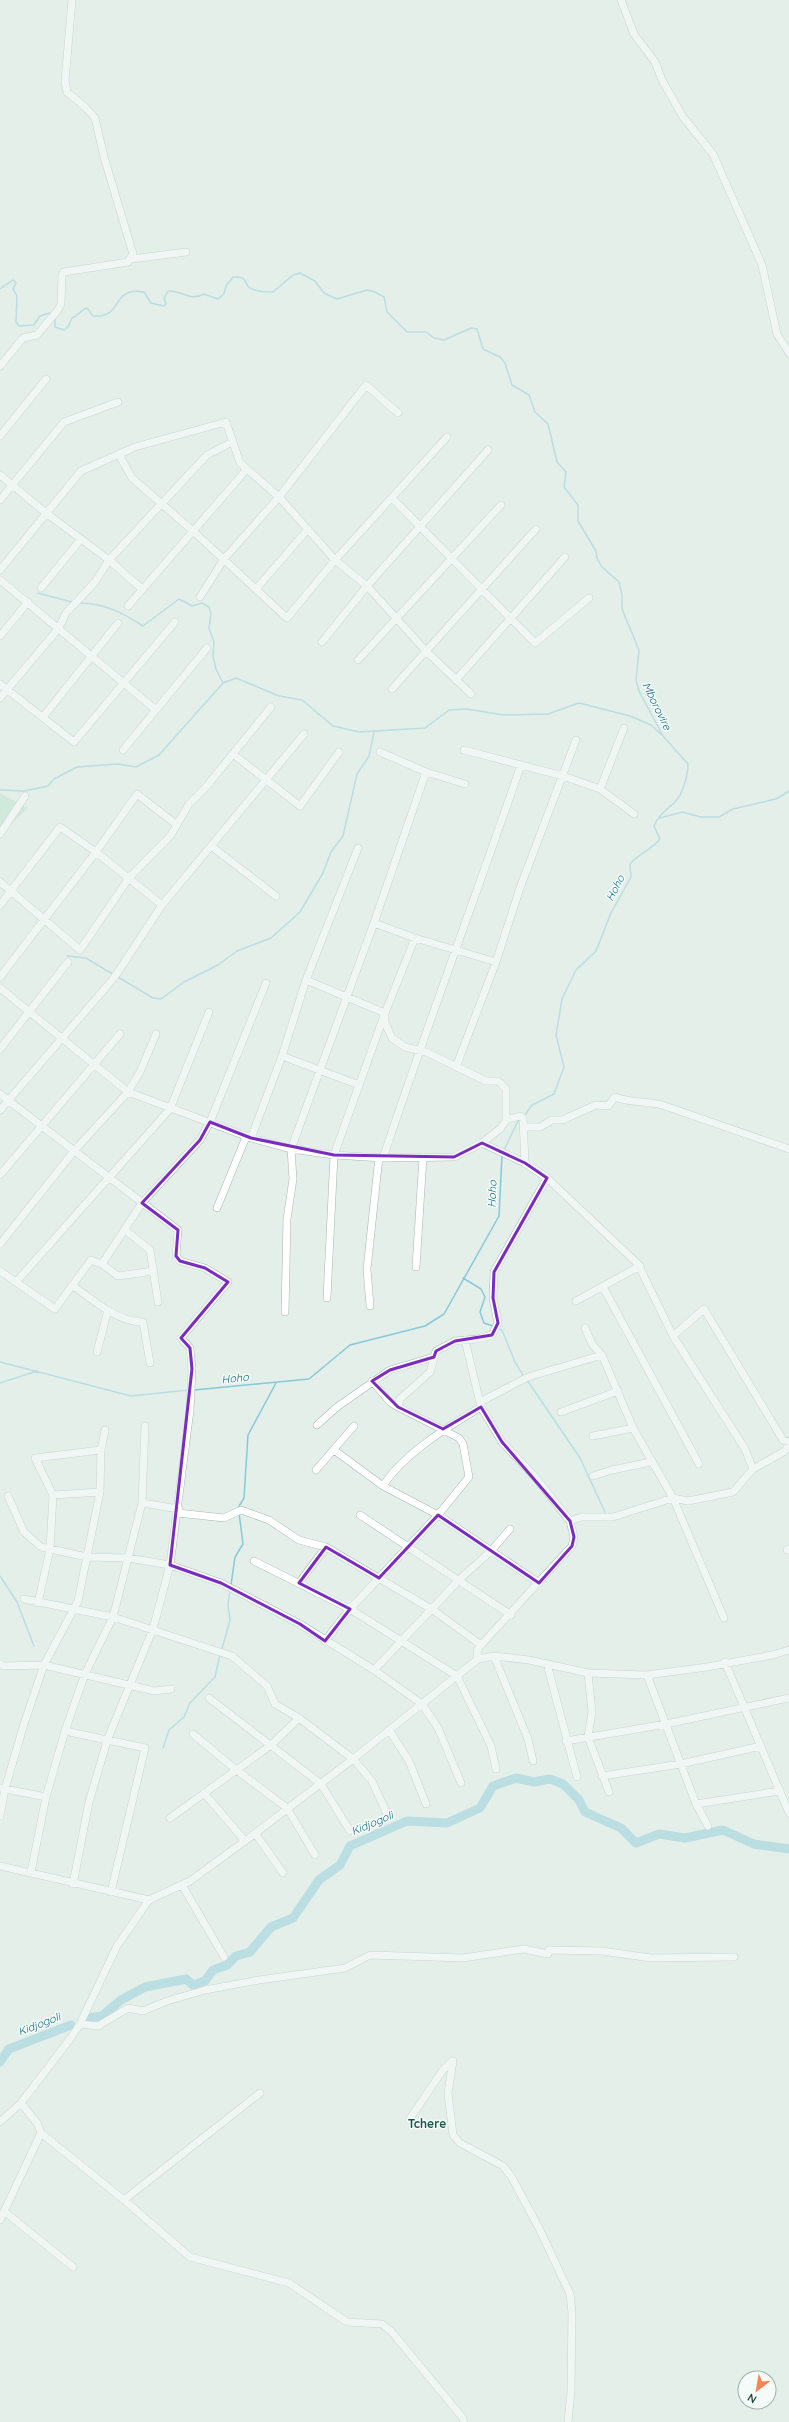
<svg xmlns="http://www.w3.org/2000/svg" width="789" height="2422" viewBox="0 0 789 2422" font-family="Quicksand,sans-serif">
<rect width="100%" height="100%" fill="#e4efea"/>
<path fill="#bbe2c7" d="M0 793 28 808 0 835Z"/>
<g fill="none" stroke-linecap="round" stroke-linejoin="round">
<path stroke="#87c9d9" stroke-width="1.5" d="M0 289 13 280 16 283 13 289 17 296 16 322 19 326 34 325 40 316 49 313 51 314
M55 318V327L64 330 68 327 72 318C78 316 82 309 87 308L93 316C124 319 110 286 144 292L151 303 164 306 166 303 164 298 168 291C182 290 189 302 204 294L218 299 224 294 226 286 233 277C249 276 242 282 250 288 257 292 266 292 273 292L293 275 300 273 315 281 324 293 337 299 367 290 375 292 384 297 387 312 407 332H426L434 338 444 340 471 328 477 329 483 349 500 357 505 363 512 385 529 395 535 412 548 424 557 462 566 472 564 487 578 505V521L596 551 597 558 602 567 619 582 622 595V609L639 650 636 680 639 691 663 736 688 764C688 775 683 794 675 802 667 810 658 815 654 826L660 839C650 851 639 853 630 864L631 877 611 913 596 951 576 970 562 999 556 1035 564 1067 554 1094 532 1105 524 1116
M38 593 72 602
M80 603C104 603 123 613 143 626L179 599 192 606 202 603 209 607 211 614 209 628 214 642 213 656 216 669 223 683
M0 790 25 791 48 786 54 779 77 767 118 764 136 767 159 755 223 683 236 678 279 696 302 700 333 726 359 732 425 728 449 710 466 709 504 715 548 714 579 703 630 716 651 725 662 735
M660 818 682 812 701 817H719L733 809 776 799 789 791
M67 956 86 958 114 975
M118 977 153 998 161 999 184 982 218 965 237 951 271 938 300 912 323 873 331 852 343 836 357 774 369 756 374 732
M504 1150 519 1119
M463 1278 481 1289 485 1297 480 1312 484 1323 493 1326
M499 1329 502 1330 515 1362 524 1377
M0 1362 131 1396 188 1390
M527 1380 580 1458 605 1512
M0 1383 37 1371
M194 1390 309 1379 350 1345 425 1326 444 1314 499 1216 502 1155
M238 1508 244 1498 248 1435 276 1383
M0 1576 17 1602 34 1646
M231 1585 235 1557 243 1544 239 1513
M222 1649 230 1620 228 1605 230 1590
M163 1748 169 1730 184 1717 190 1703 215 1677 220 1655"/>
<path stroke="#87c9d9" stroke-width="9" d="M86 2018 102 2016 121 2000 145 1987 186 1979 193 1985 205 1981 213 1970 227 1965 236 1956 250 1952 271 1927 293 1918 319 1880 340 1865 350 1846 407 1821 447 1823 480 1808 493 1786 516 1778 534 1782 550 1779 563 1784 579 1800 585 1812 621 1828 636 1843 659 1834 685 1838 723 1830 754 1844 789 1849
M0 2062 9 2049 71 2025"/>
<defs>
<path id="minor" d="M621 0 634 34 655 62 662 80 683 117 713 154 762 265 777 334 789 353
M132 259 186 252
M0 366 23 338 37 335 58 310 61 304 62 275 64 272 128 262 133 254 104 157 95 118 85 107 67 92 65 81 72 0
M0 436 46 379
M119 455 132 478 193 531 287 618 335 560 447 437
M0 475 46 513 109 560 142 589
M392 498 535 643 589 598
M0 500 64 422 118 402
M0 570 81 471 135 447 226 422 240 463 279 497 335 560 367 586 425 650 471 694
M0 580 156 710
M41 588 81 539
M256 589 308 529
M200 597 224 559 279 497 366 385 398 413
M128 606 247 469
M0 636 28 602
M322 642 367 586 488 450
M358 660 501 505
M456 680 565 557
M0 684 74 742 175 622
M392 689 536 529
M0 698 59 628 66 613 95 582 109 560 207 455 232 442
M43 717 118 623
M123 750 207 648
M464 750 563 776 600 789 634 814
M380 752 426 772 465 784
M233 754 300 806 339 752
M600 789 624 728
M0 834 25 796
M211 846 276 896
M0 882 80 950 129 878 171 835 189 804 206 787 271 707
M0 905 60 827 96 852 162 905
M374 923 415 938 496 962
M415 938 385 1013V1023L392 1038 405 1047 426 1052 486 1081H498L506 1089V1120
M0 977 96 852 137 794 177 825
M306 980 385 1013 334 1155 327 1298
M0 988 128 1092 251 1138 291 1149 334 1155 383 1158 454 1157 482 1143 501 1128 506 1120 520 1116 523 1118 525 1163
M0 1049 68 962
M282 1056 359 1085
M456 1067 496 962 520 888 576 740
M0 1094 178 1230 176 1256 180 1261 205 1268 228 1282 181 1338 190 1348 192 1369 190 1410 170 1565 153 1629 108 1738 89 1802 73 1884
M0 1110 114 978 162 905 304 734
M524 1127H540L552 1120H562L596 1105 608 1106 615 1097C630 1103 646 1101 662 1105L789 1149
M251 1138 282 1056 306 980 358 848
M482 1143 525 1163 547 1178 638 1264 673 1336 745 1449 753 1469
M383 1158C427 1026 476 896 521 765
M0 1175 120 1034
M217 1208 246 1137
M125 1230 150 1250 158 1302
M0 1244 74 1151 128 1092 140 1072 156 1034
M102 1264 142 1203 200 1140 210 1122 266 983
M416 1267 423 1157
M0 1271 55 1309 91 1260 102 1264 118 1276 154 1271
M16 1282 170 1109 209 1012
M72 1285C93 1300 117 1322 143 1322L150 1363
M603 1287 699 1464
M576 1301 640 1266
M370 1306 367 1269 379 1157
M285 1312 287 1219 293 1179 291 1149 374 923 426 772
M585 1328 592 1344 602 1355 633 1428 673 1498 724 1618
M673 1336 704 1309 783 1440 789 1442
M465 1340 481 1407 502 1442 536 1478 570 1521 574 1537 572 1546 481 1645 477 1651 478 1659
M97 1352 108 1310
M372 1381 390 1402 398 1407
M480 1402 528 1377 602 1355
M561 1412 618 1391
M317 1425 337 1407 390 1370 434 1357
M593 1436 633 1428
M334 1450 383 1486 438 1515 539 1583
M316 1470 354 1426
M593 1476 612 1470 651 1462
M383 1486C403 1454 449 1426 481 1407
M53 1495 100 1492
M8 1496 24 1532 41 1547 87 1557 128 1558 170 1565 221 1583 300 1624 374 1670 422 1704 438 1728 461 1783
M142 1503 179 1509
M178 1513 224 1518 241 1510 269 1520 299 1540 326 1547 433 1610 481 1645
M360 1515 511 1615
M570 1521 582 1517H613L673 1498 688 1501 733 1492 753 1469 785 1451 789 1444
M787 1550 789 1549
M254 1561 350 1609 457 1676 491 1746 496 1769
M299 1583 326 1547
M24 1599 113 1617 232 1656 267 1686 275 1704 299 1718 353 1759 372 1781 387 1814
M38 1603 50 1549 53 1495 35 1458 101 1450
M325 1641 350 1609 438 1515 469 1477 463 1444 459 1438 398 1407 400 1399 430 1372 436 1351 455 1341 477 1339 492 1335 498 1323 493 1298 494 1272 547 1178
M494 1656 528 1739 533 1761
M725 1662 789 1813
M0 1664 3 1666 44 1665 154 1691 171 1689
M547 1664 577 1777
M374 1670 460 1579 491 1551 510 1529
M588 1673 592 1712 588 1737 609 1792
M647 1675 696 1804 708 1826
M209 1698 321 1784 350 1831
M389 1730 409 1761 426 1804
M65 1731 145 1748 111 1892
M193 1734 235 1769 287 1808 315 1855
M566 1741 666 1724 789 1698
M602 1776 681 1764 761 1746
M0 1788 46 1797
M204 1793 245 1841
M696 1804 780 1791
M0 1816 5 1789 24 1724 44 1665 78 1601 100 1492 101 1450 105 1430
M170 1818 271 1745 299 1718
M255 1833 283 1873
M0 1866 149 1900
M31 1872 46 1797 65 1731 85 1674 113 1617 142 1503 145 1426
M182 1885 224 1957
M80 2024 98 2026 128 2008 143 2011 167 2001 205 1990 259 1980 345 1968 370 1955 463 1958 524 1949 548 1954 549 1950 602 1951 651 1958 734 1957
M453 2061 448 2093 453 2135 460 2143 503 2166 511 2176 539 2228 570 2294 572 2313 571 2391 568 2422
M21 2103 37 2123 41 2133 124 2200 190 2257 289 2283 347 2322 382 2324 391 2331 462 2417 464 2422
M409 2120 443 2070 452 2061
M0 2122 21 2103 70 2039 80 2024 117 1946 149 1900 190 1881 245 1841 353 1759 478 1659 494 1656 529 1660 588 1673 647 1675 707 1667 772 1655 789 1650
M124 2200 260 2093
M5 2212 73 2267
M0 2220 41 2133"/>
</defs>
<use href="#minor" stroke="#a6b8b2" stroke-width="8"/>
<use href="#minor" stroke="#fff" stroke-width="7"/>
</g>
<path d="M0 0H789V2422H0ZM210 1122 251 1138 334 1155 454 1157 482 1143 525 1163 547 1178 494 1272 493 1298 498 1323 492 1335 455 1341 436 1351 434 1357 390 1370 372 1381 398 1407 443 1429 481 1407 502 1442 570 1521 574 1537 572 1546 539 1583 438 1515 379 1578 326 1547 299 1583 350 1609 325 1641 300 1624 221 1583 170 1565 192 1369 190 1348 181 1338 228 1282 205 1268 180 1261 176 1256 178 1230 142 1203 200 1140Z" fill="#e4efea" fill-opacity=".55" fill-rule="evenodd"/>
<path fill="none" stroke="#7b2cbf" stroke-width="3" stroke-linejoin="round" d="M210 1122 251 1138 334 1155 454 1157 482 1143 525 1163 547 1178 494 1272 493 1298 498 1323 492 1335 455 1341 436 1351 434 1357 390 1370 372 1381 398 1407 443 1429 481 1407 502 1442 570 1521 574 1537 572 1546 539 1583 438 1515 379 1578 326 1547 299 1583 350 1609 325 1641 300 1624 221 1583 170 1565 192 1369 190 1348 181 1338 228 1282 205 1268 180 1261 176 1256 178 1230 142 1203 200 1140Z"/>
<g text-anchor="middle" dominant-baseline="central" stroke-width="3" stroke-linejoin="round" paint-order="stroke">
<g font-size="11" font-style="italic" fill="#146e86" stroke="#f5fbf8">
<text transform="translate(657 706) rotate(64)">Mborovire</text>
<text transform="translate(615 888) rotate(-63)">Hoho</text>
<text transform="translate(492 1194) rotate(-88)">Hoho</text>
<text transform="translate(235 1378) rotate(-6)">Hoho</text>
<text transform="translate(372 1823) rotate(-23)">Kidjogoli</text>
<text transform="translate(39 2024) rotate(-21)">Kidjogoli</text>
</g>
<g font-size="12" font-weight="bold" fill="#1a574b" stroke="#f5fbf8">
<text x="427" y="2123">Tchere</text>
</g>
</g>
<g transform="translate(757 2390) rotate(211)"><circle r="19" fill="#f5fbf8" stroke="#a0b1ac"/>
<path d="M0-3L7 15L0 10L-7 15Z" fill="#ff8352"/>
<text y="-6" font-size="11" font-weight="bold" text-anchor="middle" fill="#21433b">N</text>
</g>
</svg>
